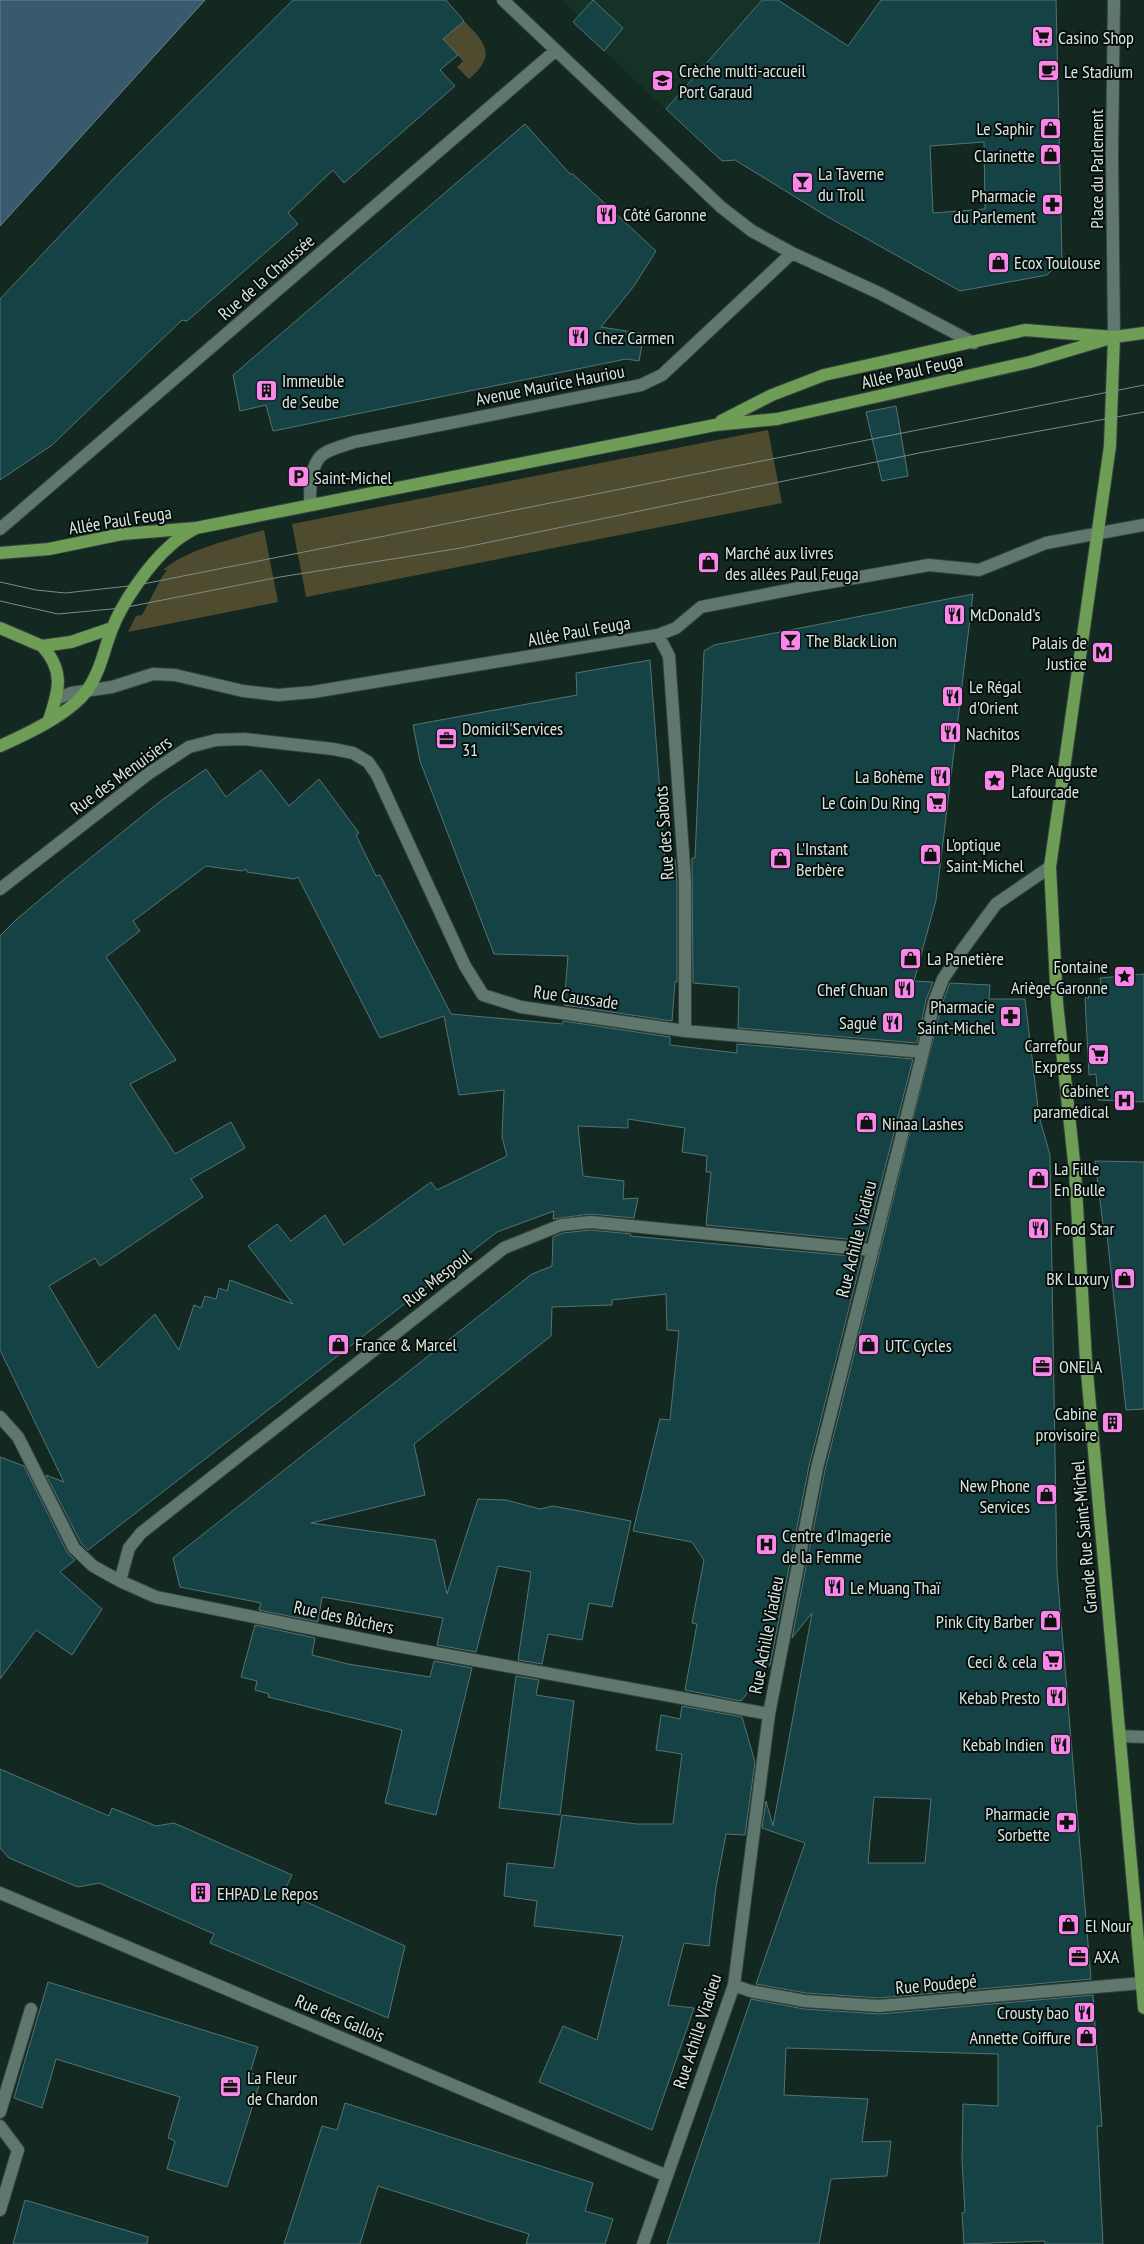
<svg xmlns="http://www.w3.org/2000/svg" width="1144" height="2244" viewBox="0 0 1144 2244" font-family="'PT Sans Narrow',sans-serif">
<rect width="100%" height="100%" fill="#132820"/>
<path fill="#153227" d="M562 0H761L666 109 573 22 578 16Z"/>
<path fill="#4f4b2f" d="M464 21C486 43 497 55 469 79L457 67 463 61 443 39Z
M768 430 782 503 306 597 292 524Z
M264 530 278 602 128 632 136 616 142 615 162 577 167 570H163C187 549 233 539 264 530Z"/>
<path fill="#395a6c" stroke="#69848f" d="M0 0H205L0 226Z"/>
<path fill="#154345" stroke="#577273" fill-rule="evenodd" d="M293 0H446L464 21 443 39 458 55 440 70 455 86 344 183 333 170 288 213 298 224 187 321 182 320 52 445 0 480V299L119 173Z
M593 0 623 28 604 51 573 22Z
M762 0H778L848 46 881 0H1056L1062 260 1047 275 960 291 828 217 735 160 722 161 666 109ZM984 142 985 209 933 213 930 146Z
M525 124 570 174H573L656 251 634 286 601 327 644 334 639 361 626 359 273 431 266 405 240 411 233 375Z
M896 406 908 476 882 481 866 412Z
M973 594 936 900 914 981 933 982 926 1000 917 1043 738 1028 739 987 693 983 692 858H695L704 651 714 645Z
M650 660 665 859H675L677 881V982H675L672 1021 564 1005 568 956 494 954 420 761 413 725 577 695 576 673Z
M206 769 226 797 261 770 289 806 319 779 359 833 356 835 376 876 380 875 451 1014 562 1024 563 1021 670 1037V1045L737 1053V1044L913 1059 866 1241 706 1225 711 1172H706L707 1156 682 1152 685 1128 628 1119V1128L578 1126 583 1176 624 1181 623 1199 638 1198 634 1218 590 1214 553 1219 554 1211 497 1232 88 1550 81 1543 46 1475 64 1482 0 1350V936L18 918 67 877 162 800ZM206 866 242 871 246 869 247 872 294 879 298 877 380 1038 444 1016 459 1095 504 1090 502 1137 507 1156 437 1190 431 1182 344 1245 325 1215 291 1241 277 1224 248 1246 293 1304 230 1280 227 1291 219 1288 216 1299 205 1296 201 1308 194 1305 179 1350 155 1314 98 1368 49 1286 95 1258 100 1266 203 1197 191 1179 245 1148 231 1122 175 1154 130 1084 176 1060 106 957 140 931 133 921Z
M1144 974V1102L1098 1100 1096 1074 1089 1075 1085 998H1089L1088 988 1101 987 1100 978Z
M950 983 990 985 989 999H1025L1039 1116 1050 1155 1057 1572 1091 1979 879 1998 806 1993 756 1984 805 1843 762 1828 766 1801 773 1826 812 1613 792 1638 825 1470 942 1004ZM874 1797 931 1799 925 1863H868Z
M1095 1161 1144 1162V1409L1126 1410 1106 1225H1103Z
M591 1230 631 1234 630 1236 862 1257 809 1466 770 1665 741 1701 685 1690 697 1624 692 1623 704 1560 692 1542 633 1531 660 1419 670 1420 679 1331 667 1330 666 1294 612 1300V1305L552 1307 551 1336 414 1444 425 1495 311 1523 435 1540 447 1594 478 1499 506 1500 540 1509 553 1506 631 1521 612 1607 589 1603 582 1640 548 1634 542 1664 518 1660 531 1572 498 1566 476 1652 437 1645 443 1618 322 1597 318 1622 259 1610 261 1603 180 1587 173 1558 532 1274 552 1266 553 1237 563 1233Z
M0 1457 24 1466 67 1552 75 1560 60 1572 102 1609 72 1655 36 1630 0 1679Z
M255 1625 315 1638 312 1655 348 1664 430 1677 434 1661 472 1668 436 1815 385 1803 402 1730 268 1697 269 1694 255 1690 257 1681 241 1677Z
M516 1676 539 1680 536 1695 574 1701 560 1815 499 1808Z
M682 1706 742 1717 755 1762 745 1835 726 1834 716 1887 709 1946 684 1943 668 2005 694 2008 652 2130 539 2082 563 2026 597 2040 623 1936 534 1926 537 1901 504 1896 507 1863 554 1868 562 1815 637 1824H673L682 1754 656 1750 661 1715 680 1719Z
M0 1769 109 1816 112 1808 156 1826 174 1823 292 1875 284 1892 405 1946 388 2018 210 1943 214 1934 99 1883 78 1887 9 1858 0 1848Z
M48 1982 258 2047 250 2073 262 2076 227 2187 167 2169 175 2141 168 2138 180 2097 56 2059 42 2108 14 2098Z
M1093 1995 1102 2126H1097L1103 2244H1045V2241L964 2244 962 2213 965 2212 962 2161 963 2104 998 2106V2054L786 2048 784 2095 868 2099 862 2142 891 2141 887 2176 831 2179 819 2244H667L751 1999 804 2009 880 2014Z
M345 2103 593 2183 585 2211 613 2219 605 2244H526L529 2234 378 2186 360 2244H284L322 2126 337 2130Z
M25 2200 148 2237 147 2244H13Z"/>
<g fill="none" stroke-linecap="round" stroke-linejoin="round">
<defs>
<path id="minor" d="M503 0 721 207 752 231 792 253 879 293 974 343
M1114 337 1112 154 1114 0
M310 504C310 490 310 470 319 458 326 449 344 446 354 442L641 385 662 375 792 253
M0 529 555 51
M658 635 669 656 685 881V1031
M56 699 71 693 112 687 153 674 175 675 243 691 278 695 313 692 658 635 676 628 701 607 809 586 929 565 979 570 1046 543 1144 525
M0 889 148 774 189 747 216 740 244 739 333 749 353 753 368 762 377 775 465 966 483 995 521 1007 685 1031 923 1052
M0 1417 18 1437 74 1548 93 1566 120 1581 156 1597 392 1645 769 1714
M120 1581 129 1548 141 1533 504 1248 561 1225 591 1222 871 1250
M1120 1736 1144 1737
M0 1893 667 2176
M734 1985 750 1991 805 2001 879 2006 1142 1983
M0 2112 31 2009
M0 2126 18 2150 0 2210
M643 2244 734 1985 769 1714 817 1468 923 1052 934 1002 943 979 963 949 996 904 1050 867"/>
<path id="major" d="M1114 337 1110 446 1050 867 1057 1003 1075 1171 1086 1361 1144 2008
M721 421 772 395 824 375 1025 330 1114 337 1144 333
M0 553 49 549 122 534 196 528 715 425 777 419 1030 362 1114 337
M0 628 42 646 71 642 112 628
M42 646C65 671 59 690 49 720
M0 746C27 734 72 713 88 689 101 670 104 649 112 629 123 601 149 564 171 545 178 538 187 533 196 528"/>
</defs>
<use href="#minor" stroke="#34433d" stroke-width="14"/>
<use href="#major" stroke="#34433d" stroke-width="14"/>
<use href="#minor" stroke="#60776d" stroke-width="12"/>
<use href="#major" stroke="#6e9d56" stroke-width="12"/>
<path stroke="#7c8c86" stroke-width="1" d="M0 582 36 590 65 593 138 585 1144 385
M0 601 58 614 122 608 280 577 461 548 919 453 1144 412"/>
</g>
<defs>
<symbol id="supermarket-square" viewBox="-11 -11 22 22"><rect x="-9" y="-9" width="18" height="18" rx="4" fill="#f987e9" stroke="#060e0b"/><path d="M-6-5.5h2.5l.6 2H6L4.5 2H-2.5L-4.4-4H-6ZM-1.5 3.2a1.3 1.3 0 1 0 .1 0ZM3 3.2a1.3 1.3 0 1 0 .1 0Z" fill="#111"/></symbol>
<symbol id="cafe-square" viewBox="-11 -11 22 22"><rect x="-9" y="-9" width="18" height="18" rx="4" fill="#f987e9" stroke="#060e0b"/><path d="M-5.5-4.5H6V0H3Q3 3.5 0 3.5H-2.5Q-5.5 3.5-5.5 0ZM3-3.2v2h1.7v-2ZM-6 4.5H4V6H-6Z" fill="#111"/></symbol>
<symbol id="school-square" viewBox="-11 -11 22 22"><rect x="-9" y="-9" width="18" height="18" rx="4" fill="#f987e9" stroke="#060e0b"/><path d="M0-5L7-2L0 1L-7-2ZM-4 1L0 2.5L4 1V4Q0 6-4 4Z" fill="#111"/></symbol>
<symbol id="shop-square" viewBox="-11 -11 22 22"><rect x="-9" y="-9" width="18" height="18" rx="4" fill="#f987e9" stroke="#060e0b"/><path d="M-5-2.5h2.3a2.7 3.5 0 0 1 5.4 0H5L5.5 6h-11ZM-1.5-2.5h3a1.5 2.3 0 0 0-3 0Z" fill="#111"/></symbol>
<symbol id="bar-square" viewBox="-11 -11 22 22"><rect x="-9" y="-9" width="18" height="18" rx="4" fill="#f987e9" stroke="#060e0b"/><path d="M-6-5H6L.8 .8V4.5H3.5V6h-7V4.5H-.8V.8Z" fill="#111"/></symbol>
<symbol id="pharmacy-square" viewBox="-11 -11 22 22"><rect x="-9" y="-9" width="18" height="18" rx="4" fill="#f987e9" stroke="#060e0b"/><path d="M-2-6h4v4h4v4h-4v4h-4v-4h-4v-4h4Z" fill="#111"/></symbol>
<symbol id="restaurant-square" viewBox="-11 -11 22 22"><rect x="-9" y="-9" width="18" height="18" rx="4" fill="#f987e9" stroke="#060e0b"/><path d="M-5-6h1v4h1v-4h1v4h1v-4h1v5L-1.5 .5V6h-2V.5L-5-1ZM5-6V6H3V1.5H1.5Q1.5-4 5-6Z" fill="#111"/></symbol>
<symbol id="building-square" viewBox="-11 -11 22 22"><rect x="-9" y="-9" width="18" height="18" rx="4" fill="#f987e9" stroke="#060e0b"/><path d="M-4-6H4V6H1V3H-1V6H-4ZM-2.5-4.3h1.7v1.8h-1.7ZM.8-4.3h1.7v1.8H.8ZM-2.5-1h1.7V.8h-1.7ZM.8-1h1.7V.8H.8Z" fill="#111"/></symbol>
<symbol id="parking-square" viewBox="-11 -11 22 22"><rect x="-9" y="-9" width="18" height="18" rx="4" fill="#f987e9" stroke="#060e0b"/><path d="M-3.5-5.5H1a3.5 3.5 0 0 1 0 7H-1V5.5H-3.5ZM-1-3.4V-.6H.8a1.4 1.4 0 0 0 0-2.8Z" fill="#111"/></symbol>
<symbol id="metro-square" viewBox="-11 -11 22 22"><rect x="-9" y="-9" width="18" height="18" rx="4" fill="#f987e9" stroke="#060e0b"/><path d="M-5.5 5V-5H-3L0 0L3-5H5.5V5H3V-.5L0 4L-3-.5V5Z" fill="#111"/></symbol>
<symbol id="office-square" viewBox="-11 -11 22 22"><rect x="-9" y="-9" width="18" height="18" rx="4" fill="#f987e9" stroke="#060e0b"/><path d="M-6-3h4V-5.5h4V-3h4V5H-6ZM-1-4.5V-3h2v-1.5ZM-6 0V1H6V0Z" fill="#111"/></symbol>
<symbol id="sight-square" viewBox="-11 -11 22 22"><rect x="-9" y="-9" width="18" height="18" rx="4" fill="#f987e9" stroke="#060e0b"/><path d="M0-6L1.8-2.2L6-1.7L2.9 1.2L3.7 5.4L0 3.3L-3.7 5.4L-2.9 1.2L-6-1.7L-1.8-2.2Z" fill="#111"/></symbol>
<symbol id="hospital-square" viewBox="-11 -11 22 22"><rect x="-9" y="-9" width="18" height="18" rx="4" fill="#f987e9" stroke="#060e0b"/><path d="M-5-5h3v3.5h4V-5h3V5h-3V1.5h-4V5h-3Z" fill="#111"/></symbol>
</defs>
<g fill-rule="evenodd">
<use href="#supermarket-square" x="1030" y="24" width="25" height="25"/>
<use href="#cafe-square" x="1036" y="58" width="25" height="25"/>
<use href="#school-square" x="650" y="68" width="25" height="25"/>
<use href="#shop-square" x="1038" y="116" width="25" height="25"/>
<use href="#shop-square" x="1038" y="142" width="25" height="25"/>
<use href="#bar-square" x="790" y="170" width="25" height="25"/>
<use href="#pharmacy-square" x="1040" y="192" width="25" height="25"/>
<use href="#restaurant-square" x="594" y="202" width="25" height="25"/>
<use href="#shop-square" x="986" y="250" width="25" height="25"/>
<use href="#restaurant-square" x="566" y="324" width="25" height="25"/>
<use href="#building-square" x="254" y="378" width="25" height="25"/>
<use href="#parking-square" x="286" y="464" width="25" height="25"/>
<use href="#shop-square" x="696" y="550" width="25" height="25"/>
<use href="#restaurant-square" x="942" y="602" width="25" height="25"/>
<use href="#bar-square" x="778" y="628" width="25" height="25"/>
<use href="#metro-square" x="1090" y="640" width="25" height="25"/>
<use href="#restaurant-square" x="940" y="684" width="25" height="25"/>
<use href="#restaurant-square" x="938" y="720" width="25" height="25"/>
<use href="#office-square" x="434" y="726" width="25" height="25"/>
<use href="#restaurant-square" x="928" y="764" width="25" height="25"/>
<use href="#sight-square" x="982" y="768" width="25" height="25"/>
<use href="#supermarket-square" x="924" y="790" width="25" height="25"/>
<use href="#shop-square" x="918" y="842" width="25" height="25"/>
<use href="#shop-square" x="768" y="846" width="25" height="25"/>
<use href="#shop-square" x="898" y="946" width="25" height="25"/>
<use href="#sight-square" x="1112" y="964" width="25" height="25"/>
<use href="#restaurant-square" x="892" y="976" width="25" height="25"/>
<use href="#pharmacy-square" x="998" y="1004" width="25" height="25"/>
<use href="#restaurant-square" x="880" y="1010" width="25" height="25"/>
<use href="#supermarket-square" x="1086" y="1042" width="25" height="25"/>
<use href="#hospital-square" x="1112" y="1088" width="25" height="25"/>
<use href="#shop-square" x="854" y="1110" width="25" height="25"/>
<use href="#shop-square" x="1026" y="1166" width="25" height="25"/>
<use href="#restaurant-square" x="1026" y="1216" width="25" height="25"/>
<use href="#shop-square" x="1112" y="1266" width="25" height="25"/>
<use href="#shop-square" x="326" y="1332" width="25" height="25"/>
<use href="#shop-square" x="856" y="1332" width="25" height="25"/>
<use href="#office-square" x="1030" y="1354" width="25" height="25"/>
<use href="#building-square" x="1100" y="1410" width="25" height="25"/>
<use href="#shop-square" x="1034" y="1482" width="25" height="25"/>
<use href="#hospital-square" x="754" y="1532" width="25" height="25"/>
<use href="#restaurant-square" x="822" y="1574" width="25" height="25"/>
<use href="#shop-square" x="1038" y="1608" width="25" height="25"/>
<use href="#supermarket-square" x="1040" y="1648" width="25" height="25"/>
<use href="#restaurant-square" x="1044" y="1684" width="25" height="25"/>
<use href="#restaurant-square" x="1048" y="1732" width="25" height="25"/>
<use href="#pharmacy-square" x="1054" y="1810" width="25" height="25"/>
<use href="#building-square" x="188" y="1880" width="25" height="25"/>
<use href="#shop-square" x="1056" y="1912" width="25" height="25"/>
<use href="#office-square" x="1066" y="1944" width="25" height="25"/>
<use href="#restaurant-square" x="1072" y="2000" width="25" height="25"/>
<use href="#shop-square" x="1074" y="2024" width="25" height="25"/>
<use href="#office-square" x="218" y="2074" width="25" height="25"/>
</g>
<g text-anchor="middle" dominant-baseline="central" stroke-width="4" stroke-linejoin="round" paint-order="stroke">
<g font-size="18" fill="#d9e5e0" stroke="#060e0b" text-anchor="start">
<text x="1058" y="37">Casino Shop</text>
<text x="679" y="70">Crèche multi-accueil<tspan x="679" dy="21">Port Garaud</tspan></text>
<text x="1064" y="71">Le Stadium</text>
<text x="1034" y="128" text-anchor="end">Le Saphir</text>
<text x="1035" y="155" text-anchor="end">Clarinette</text>
<text x="818" y="173">La Taverne<tspan x="818" dy="21">du Troll</tspan></text>
<text x="1036" y="195" text-anchor="end">Pharmacie<tspan x="1036" dy="21">du Parlement</tspan></text>
<text x="623" y="214">Côté Garonne</text>
<text x="1014" y="262">Ecox Toulouse</text>
<text x="594" y="337">Chez Carmen</text>
<text x="282" y="380">Immeuble<tspan x="282" dy="21">de Seube</tspan></text>
<text x="314" y="477">Saint-Michel</text>
<text x="725" y="552">Marché aux livres<tspan x="725" dy="21">des allées Paul Feuga</tspan></text>
<text x="970" y="614">McDonald's</text>
<text x="806" y="640">The Black Lion</text>
<text x="1087" y="642" text-anchor="end">Palais de<tspan x="1087" dy="21">Justice</tspan></text>
<text x="969" y="686">Le Régal<tspan x="969" dy="21">d'Orient</tspan></text>
<text x="462" y="728">Domicil'Services<tspan x="462" dy="21">31</tspan></text>
<text x="966" y="733">Nachitos</text>
<text x="1011" y="770">Place Auguste<tspan x="1011" dy="21">Lafourcade</tspan></text>
<text x="924" y="776" text-anchor="end">La Bohème</text>
<text x="920" y="802" text-anchor="end">Le Coin Du Ring</text>
<text x="946" y="844">L'optique<tspan x="946" dy="21">Saint-Michel</tspan></text>
<text x="796" y="848">L'Instant<tspan x="796" dy="21">Berbère</tspan></text>
<text x="927" y="958">La Panetière</text>
<text x="1108" y="966" text-anchor="end">Fontaine<tspan x="1108" dy="21">Ariège-Garonne</tspan></text>
<text x="888" y="989" text-anchor="end">Chef Chuan</text>
<text x="995" y="1006" text-anchor="end">Pharmacie<tspan x="995" dy="21">Saint-Michel</tspan></text>
<text x="877" y="1022" text-anchor="end">Sagué</text>
<text x="1082" y="1045" text-anchor="end">Carrefour<tspan x="1082" dy="21">Express</tspan></text>
<text x="1109" y="1090" text-anchor="end">Cabinet<tspan x="1109" dy="21">paramédical</tspan></text>
<text x="882" y="1123">Ninaa Lashes</text>
<text x="1054" y="1168">La Fille<tspan x="1054" dy="21">En Bulle</tspan></text>
<text x="1055" y="1228">Food Star</text>
<text x="1109" y="1278" text-anchor="end">BK Luxury</text>
<text x="355" y="1344">France &amp; Marcel</text>
<text x="885" y="1345">UTC Cycles</text>
<text x="1059" y="1366">ONELA</text>
<text x="1097" y="1413" text-anchor="end">Cabine<tspan x="1097" dy="21">provisoire</tspan></text>
<text x="1030" y="1485" text-anchor="end">New Phone<tspan x="1030" dy="21">Services</tspan></text>
<text x="782" y="1535">Centre d’Imagerie<tspan x="782" dy="21">de la Femme</tspan></text>
<text x="850" y="1587">Le Muang Thaï</text>
<text x="1034" y="1621" text-anchor="end">Pink City Barber</text>
<text x="1037" y="1661" text-anchor="end">Ceci &amp; cela</text>
<text x="1040" y="1697" text-anchor="end">Kebab Presto</text>
<text x="1044" y="1744" text-anchor="end">Kebab Indien</text>
<text x="1050" y="1813" text-anchor="end">Pharmacie<tspan x="1050" dy="21">Sorbette</tspan></text>
<text x="217" y="1893">EHPAD Le Repos</text>
<text x="1085" y="1925">El Nour</text>
<text x="1094" y="1956">AXA</text>
<text x="1069" y="2012" text-anchor="end">Crousty bao</text>
<text x="1071" y="2037" text-anchor="end">Annette Coiffure</text>
<text x="247" y="2077">La Fleur<tspan x="247" dy="21">de Chardon</tspan></text>
</g>
<g font-size="18" fill="#d9e5e0" stroke="#060e0b">
<text transform="translate(1096 169) rotate(-90)">Place du Parlement</text>
<text transform="translate(266 277) rotate(-41)">Rue de la Chaussée</text>
<text transform="translate(912 371) rotate(-13)">Allée Paul Feuga</text>
<text transform="translate(550 385) rotate(-11)">Avenue Maurice Hauriou</text>
<text transform="translate(120 520) rotate(-9)">Allée Paul Feuga</text>
<text transform="translate(579 631) rotate(-10)">Allée Paul Feuga</text>
<text transform="translate(121 775) rotate(-36)">Rue des Menuisiers</text>
<text transform="translate(664 833) rotate(-94)">Rue des Sabots</text>
<text transform="translate(576 997) rotate(8)">Rue Caussade</text>
<text transform="translate(856 1239) rotate(-76)">Rue Achille Viadieu</text>
<text transform="translate(437 1278) rotate(-38)">Rue Mespoul</text>
<text transform="translate(1084 1537) rotate(-95)">Grande Rue Saint-Michel</text>
<text transform="translate(344 1617) rotate(12)">Rue des Bûchers</text>
<text transform="translate(766 1635) rotate(-79)">Rue Achille Viadieu</text>
<text transform="translate(936 1984) rotate(-5)">Rue Poudepé</text>
<text transform="translate(340 2018) rotate(23)">Rue des Gallois</text>
<text transform="translate(697 2031) rotate(-72)">Rue Achille Viadieu</text>
</g>
</g>
</svg>
